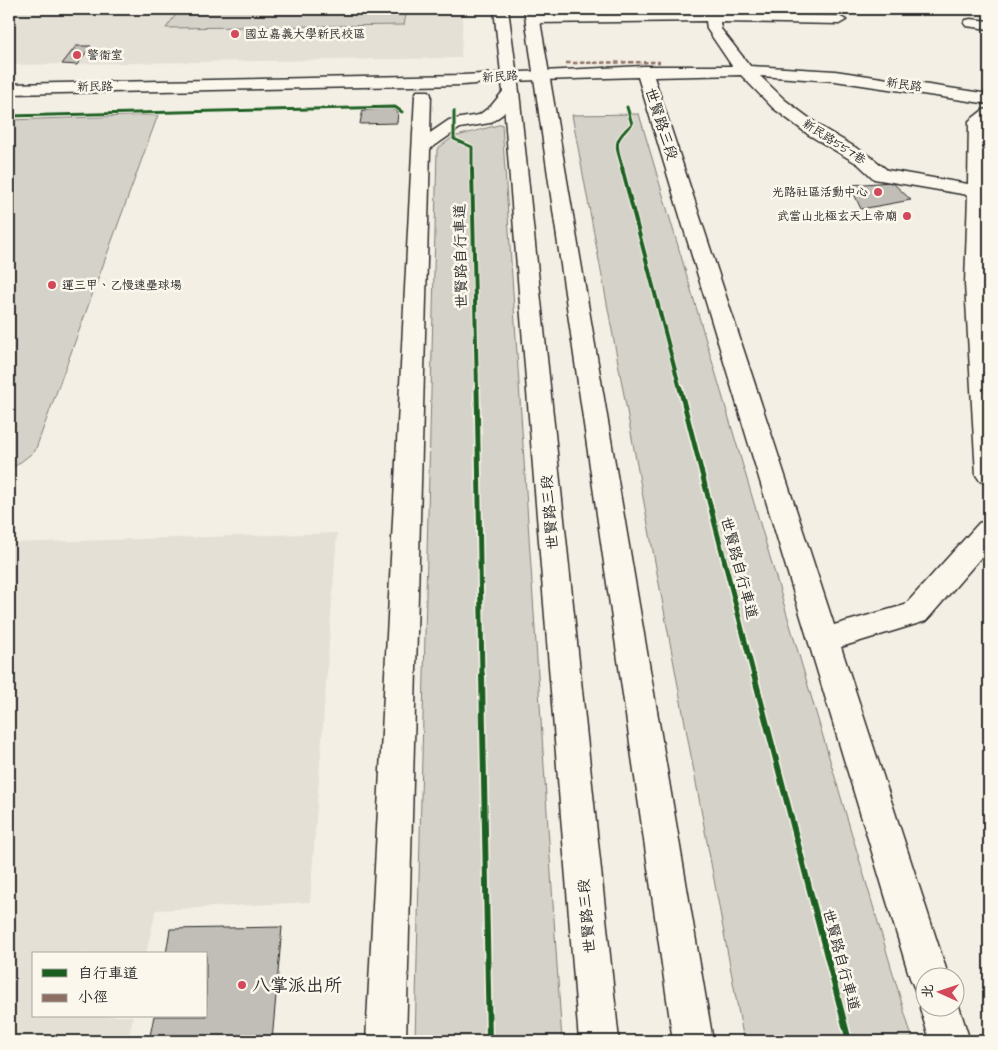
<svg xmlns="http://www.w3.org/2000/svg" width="998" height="1050" viewBox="0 0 998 1050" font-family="'Architects Daughter','LXGW WenKai TC',sans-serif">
<rect width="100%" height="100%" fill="#f3efe4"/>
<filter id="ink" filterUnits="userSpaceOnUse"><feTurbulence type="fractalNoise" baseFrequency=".02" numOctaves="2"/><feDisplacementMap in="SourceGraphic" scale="10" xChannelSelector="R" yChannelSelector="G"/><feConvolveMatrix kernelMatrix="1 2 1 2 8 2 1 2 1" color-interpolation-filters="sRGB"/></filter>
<g filter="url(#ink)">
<path fill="#e4e0d6" d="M9 9H463L461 58 9 65Z
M337 533 310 902 156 910 146 954H34V1016H133L128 1041H9V543Z"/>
<path fill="#d5d2c9" stroke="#807e7a" d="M180 9H407L404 25 166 28Z
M639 114 913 1041H744L572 115Z
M158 115 35 451 9 471V120Z
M502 124 562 1041H415L437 149 453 137Z"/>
<path fill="#c0beb6" stroke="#2b2b2b" d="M76 46H91L77 65 62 64Z
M391 109 398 112 397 123 360 124 362 112 367 110Z
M892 182 911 200 861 209 850 185Z
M282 927 272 1041H149L154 1016H206V954H166L170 929Z"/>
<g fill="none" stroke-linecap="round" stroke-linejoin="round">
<defs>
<path id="minor" d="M704 9H718L719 13 839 16 846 20 839 24 720 22 721 29 750 66 835 71 989 94V104L835 81 760 76 785 100 821 127 870 156 887 170 968 184 969 121 983 110 989 109V121L987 123 989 484 980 481 976 475 965 284 968 195 874 179 858 164 809 135 773 108 741 75 654 77 834 625 905 605 979 523 989 520V548L926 621 841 647 949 978H926V1008H956V997L970 1041H930L920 1008 925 996 916 992 910 978 638 77 509 81 463 85 9 94V84L463 75 644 66H732L707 29 706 21 533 23 526 19 533 15 704 13Z
M971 19 989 21V29L966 26 964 23 966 20Z
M511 87 517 89 519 92 503 114 490 123 460 128 430 149 406 1041H366L415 95 417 91H429L431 95 430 133 449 120 479 115 491 106 505 89Z"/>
<path id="major" d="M494 9H508L519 92 619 1041H579L503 92Z
M524 9H538L713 1041H673Z"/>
</defs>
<use href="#minor" stroke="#2b2b2b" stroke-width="3"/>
<use href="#major" stroke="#2b2b2b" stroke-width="3"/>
<use href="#minor" fill="#fbf7ec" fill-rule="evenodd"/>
<use href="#major" fill="#fbf7ec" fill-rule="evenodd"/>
<path stroke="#8d6e63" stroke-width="2.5" stroke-dasharray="4.5 2.5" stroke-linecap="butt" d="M566 63 660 62"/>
<defs>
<path id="cycleway-far3" d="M454 111V139L472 147V169
M9 116 395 107 402 112
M623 169C616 145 612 142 632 124L627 107"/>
<path id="cycleway-far2" d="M472 168 477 389
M622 168 680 389"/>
<path id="cycleway-far1" d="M477 388 482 676
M680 388 754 676"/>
<path id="cycleway" d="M482 675 489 1041
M754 675 849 1041"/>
</defs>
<use href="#cycleway-far3" stroke="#fbf7ec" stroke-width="5"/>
<use href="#cycleway-far2" stroke="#fbf7ec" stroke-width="6"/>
<use href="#cycleway-far1" stroke="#fbf7ec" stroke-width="8"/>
<use href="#cycleway" stroke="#fbf7ec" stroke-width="9"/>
<use href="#cycleway-far3" stroke="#1b5e20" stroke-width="3"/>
<use href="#cycleway-far2" stroke="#1b5e20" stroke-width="4"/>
<use href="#cycleway-far1" stroke="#1b5e20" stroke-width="5"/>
<use href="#cycleway" stroke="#1b5e20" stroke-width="6"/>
</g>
</g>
<g fill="#d1495b" stroke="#fbf7ec" stroke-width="2">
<circle cx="235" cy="34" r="5"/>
<circle cx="77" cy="55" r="5"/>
<circle cx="878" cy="192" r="5"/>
<circle cx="907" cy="216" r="5"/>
<circle cx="52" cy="285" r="5"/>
<circle cx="242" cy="985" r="5"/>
</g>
<g text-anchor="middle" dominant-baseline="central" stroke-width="5" stroke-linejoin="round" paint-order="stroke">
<g font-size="12" fill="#2b2b2b" stroke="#fbf7ec" text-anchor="start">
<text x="245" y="34">國立嘉義大學新民校區</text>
<text x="87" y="55">警衛室</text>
<text x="868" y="192" text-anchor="end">光路社區活動中心</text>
<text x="897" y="216" text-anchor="end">武當山北極玄天上帝廟</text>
<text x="62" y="285">運三甲、乙慢速壘球場</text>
</g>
<g font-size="12" fill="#2b2b2b" stroke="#fbf7ec">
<text transform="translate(500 77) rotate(-4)">新民路</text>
<text transform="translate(904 85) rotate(8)">新民路</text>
<text transform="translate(95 87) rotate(-1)">新民路</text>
<text transform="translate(834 142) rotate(33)">新民路557巷</text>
</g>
<g font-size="15" fill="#2b2b2b" stroke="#fbf7ec">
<text transform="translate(661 124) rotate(72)">世賢路三段</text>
<text transform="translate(461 256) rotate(-91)">世賢路自行車道</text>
<text transform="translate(550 512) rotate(-95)">世賢路三段</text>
<text transform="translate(739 568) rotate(75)">世賢路自行車道</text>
<text transform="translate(587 916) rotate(-95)">世賢路三段</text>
<text transform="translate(841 960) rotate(75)">世賢路自行車道</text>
</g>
<g font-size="18" fill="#2b2b2b" stroke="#fbf7ec" text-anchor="start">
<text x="252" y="985">八掌派出所</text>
</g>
</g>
<rect width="998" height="1050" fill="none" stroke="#fbf7ec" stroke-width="30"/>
<rect x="15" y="15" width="968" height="1020" fill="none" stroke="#2b2b2b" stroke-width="2" filter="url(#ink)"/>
<rect x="32" y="952" width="175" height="65" fill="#fbf7ec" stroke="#a8a59f"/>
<rect x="42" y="969" width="25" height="8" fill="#1b5e20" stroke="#a8a59f"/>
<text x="78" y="978" font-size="15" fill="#2b2b2b">自行車道</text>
<rect x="42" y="994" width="25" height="8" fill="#8d6e63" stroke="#a8a59f"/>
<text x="78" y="1002" font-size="15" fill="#2b2b2b">小徑</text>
<g transform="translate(940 992) rotate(273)"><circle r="24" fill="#fbf7ec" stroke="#a8a59f"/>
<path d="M0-4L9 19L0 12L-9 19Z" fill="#d1495b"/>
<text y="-8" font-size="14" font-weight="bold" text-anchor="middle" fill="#2b2b2b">北</text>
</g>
</svg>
